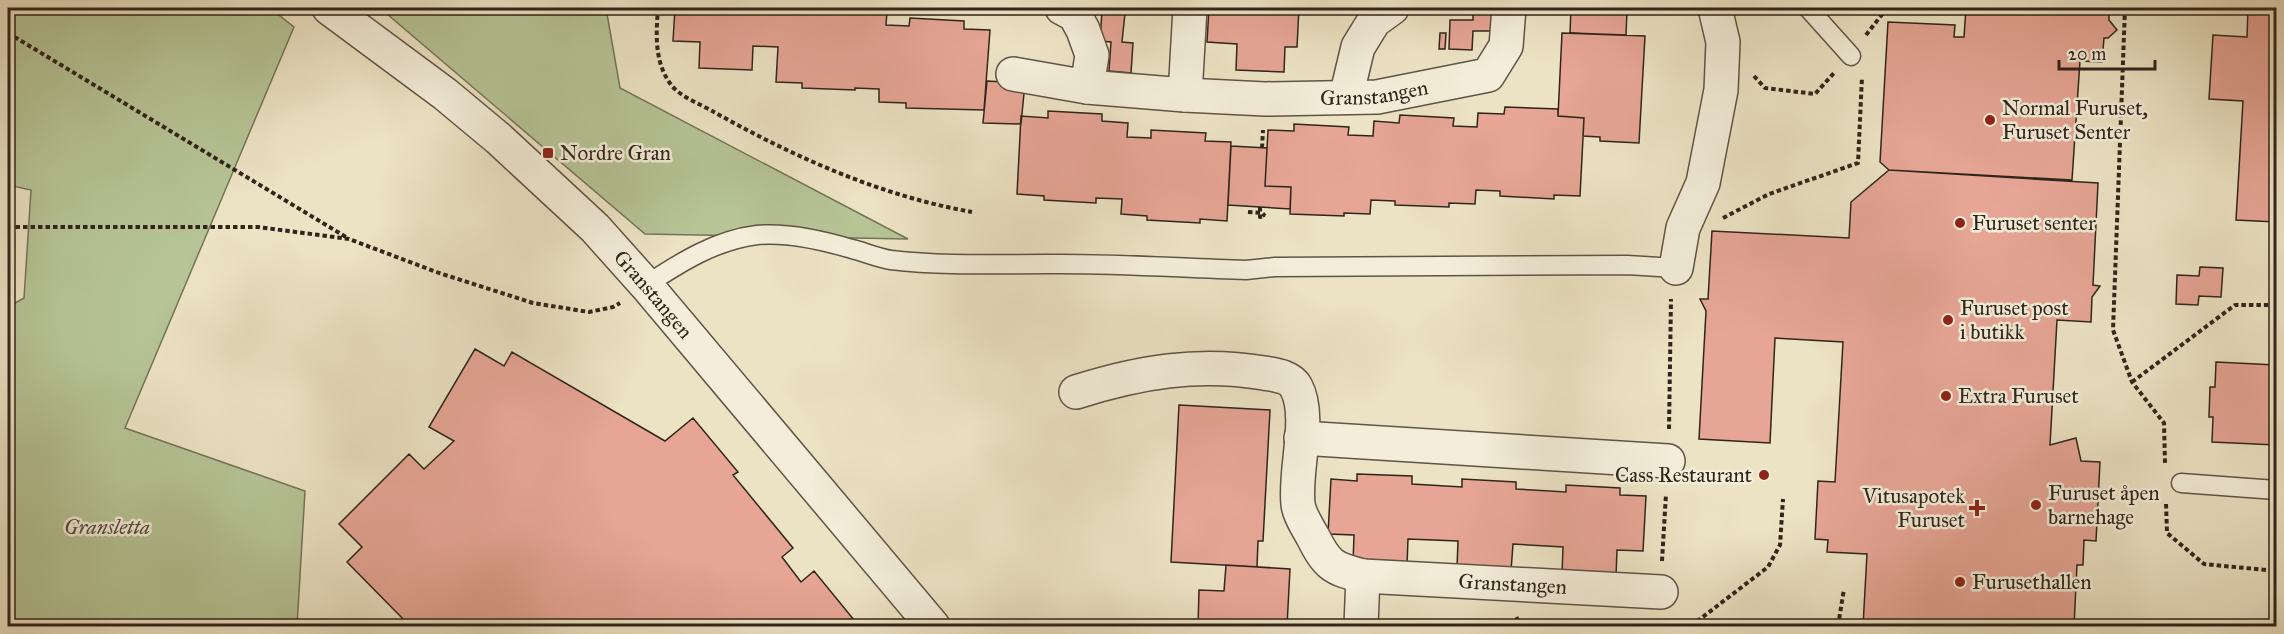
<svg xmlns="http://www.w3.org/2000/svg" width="2284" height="634" viewBox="0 0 2284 634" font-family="'IM FELL Great Primer',serif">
<rect width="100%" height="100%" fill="#ece3c4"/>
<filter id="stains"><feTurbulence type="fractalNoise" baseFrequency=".00333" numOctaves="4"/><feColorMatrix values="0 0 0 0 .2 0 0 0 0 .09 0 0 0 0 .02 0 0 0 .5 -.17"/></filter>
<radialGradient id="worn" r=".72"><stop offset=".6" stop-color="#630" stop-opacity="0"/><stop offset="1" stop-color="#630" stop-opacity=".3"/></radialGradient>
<path fill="#b6c496" stroke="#737458" stroke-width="1.5" d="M8 8H270L294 27 125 428 305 491 297 626H8V307L24 298 31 190 8 185Z
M380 8H606L620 88 908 239 645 234Z"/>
<path fill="#e6a595" stroke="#30251b" stroke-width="1.5" d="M675 8H860V9L887 11 886 25 909 26 910 18 964 21V29L990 30 984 110 906 108V103L879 102V89L855 88V90L802 88V83L776 82 778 47 753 46 752 70 699 68 700 42 673 41Z
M1209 8H1299L1297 47H1285L1284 72 1236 70 1237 44 1207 42Z
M1473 8H1496L1495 31H1473L1472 50 1449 49 1450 20H1473Z
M1559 8H1635L1634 11H1627L1626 35 1570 33 1571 8Z
M1966 8H2109V20L2117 30 2108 38H2104L2102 62 2080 61 2072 180 1889 170 1880 162 1888 22 1955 25 1954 37H1964Z
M2248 8H2276V222L2236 220 2243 101 2209 99 2213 35 2247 37Z
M1102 11 1125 13 1122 42 1133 43 1131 73 1109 71 1111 42 1100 41Z
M1440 33H1446L1445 49H1439Z
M1562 33 1645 36 1639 143 1600 141V137L1583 136 1584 118 1558 116Z
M987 81 1025 83 1021 124 983 123Z
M1505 107 1558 109V116L1584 118 1580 196 1554 195V199L1500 196V191L1476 190 1475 204 1449 203V207L1395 205V201L1371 200 1370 214 1344 213V216L1290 214 1291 187 1265 186 1268 130 1294 131V124L1349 127 1348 135 1373 136 1374 121 1399 123 1400 115 1454 118 1453 126 1477 127 1478 113 1504 114Z
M1048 111 1102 114V121L1128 123 1127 137 1151 138V130L1206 133 1205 141 1231 142 1227 221 1200 219V223L1147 220V216L1121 214 1122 199 1096 198V203L1044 200V196L1017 194 1021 116 1048 118Z
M1231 146 1267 148 1265 186 1291 187 1290 209 1228 205Z
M1889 170 2098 183 2093 285 2100 286 2092 297 2091 322 2057 320 2050 445 2076 438 2081 461 2100 462 2096 541 2084 540 2083 565H2077L2074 626H1863L1867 554 1827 552 1828 540 1815 539 1818 481 1835 482 1843 342 1775 338 1770 443 1699 439 1706 311 1700 299H1708L1712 231 1849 238 1851 202Z
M2200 267 2223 268 2221 297 2199 296 2198 305 2176 304 2177 275 2199 276Z
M475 349 504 366 512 352 665 441 693 418 738 472 733 475 793 548 782 557 801 582 814 571 859 626H410L347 562 362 547 339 524 409 454 424 469 454 441 429 427Z
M2216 362 2276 365V445L2212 442 2213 417H2209L2210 387H2215Z
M1179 405 1270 410 1263 541H1258L1257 567 1171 562Z
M1357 474 1412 476V484L1462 487V479L1516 482V489L1566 492V485L1620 488V495L1646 496 1643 551 1617 550 1616 577 1562 574 1563 547 1513 544 1511 571 1457 568 1458 541 1408 539 1407 566 1353 563 1354 535 1328 534 1331 479 1357 481Z
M1226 565 1290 569 1287 626H1198L1199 590 1224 591Z"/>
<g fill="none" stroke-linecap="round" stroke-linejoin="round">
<defs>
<path id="service" d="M1808 8 1851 56
M646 285C681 262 716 240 757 235 788 232 822 240 852 249 864 252 878 258 891 260 942 266 995 264 1046 264 1112 263 1179 268 1246 270L1275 267 1627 265 1676 268
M2181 483 2276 490"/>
<g id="minor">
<path id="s1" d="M329 8 445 94 499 139 595 228 646 285 933 626"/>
<path d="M1062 8 1075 15 1083 30 1092 55 1087 87"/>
<path id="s2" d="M1013 74 1087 87 1185 95 1265 99 1377 97 1488 75 1506 46 1509 8"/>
<path d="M1185 95 1190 8"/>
<path d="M1346 97 1358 47 1374 21 1392 8"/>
<path d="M1676 268 1683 228 1703 183 1721 90 1723 42 1715 8"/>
<path d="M1076 392C1139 372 1198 362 1264 373 1274 375 1290 376 1296 387 1312 417 1294 470 1298 504 1299 514 1308 528 1313 537 1327 565 1333 569 1363 576"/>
<path d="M1301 438 1668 461"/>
<path id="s3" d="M1361 626 1363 576 1661 592"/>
</g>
</defs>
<use href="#service" stroke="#5f5445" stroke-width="21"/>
<use href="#minor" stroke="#5f5445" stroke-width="36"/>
<path stroke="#30251b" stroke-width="4" stroke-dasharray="4.5 3" stroke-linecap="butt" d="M658 8C656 35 654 63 672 86 681 97 702 105 714 112 794 157 881 196 972 212
M2125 8 2113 330 2132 382 2164 423 2165 463
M8 33 346 237
M1866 35 1887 8
M1754 76 1765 88 1815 94 1834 73
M1262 148 1263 130
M1260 207V217L1265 216
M1248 212 1262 213 1265 216
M1723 218 1769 194 1858 163 1862 77
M8 227H258L349 239 439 273 533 303 589 312 613 307 620 303
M2132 382 2235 305H2276
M1669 429 1671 299
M2166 504 2167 533 2204 564 2276 571
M1662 561 1666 494
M1502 626 1519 618
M1691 626 1768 567 1780 545 1783 499
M1838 626 1844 589"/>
<use href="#service" stroke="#f3edd9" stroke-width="18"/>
<use href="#minor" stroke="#f3edd9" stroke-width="33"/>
</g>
<g fill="#8f2418" stroke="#f3edd9" stroke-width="2">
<circle cx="1990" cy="120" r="6"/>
<rect x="542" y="147" width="12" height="12" rx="3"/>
<circle cx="1960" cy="223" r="6"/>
<circle cx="1948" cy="320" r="6"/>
<circle cx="1946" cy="396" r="6"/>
<circle cx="1764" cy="475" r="6"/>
<circle cx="2036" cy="505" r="6"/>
<path d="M1974 499h6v6h6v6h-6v6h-6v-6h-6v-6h6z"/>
<circle cx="1960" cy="582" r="6"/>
</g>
<g text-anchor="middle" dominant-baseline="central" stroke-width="5" stroke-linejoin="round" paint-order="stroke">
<g font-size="21" fill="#30251b" stroke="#f3edd9">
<text stroke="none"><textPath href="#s2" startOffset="363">Granstangen</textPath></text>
<text stroke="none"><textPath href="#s1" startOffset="434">Granstangen</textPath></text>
<text stroke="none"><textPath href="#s3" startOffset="200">Granstangen</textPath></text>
</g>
<g font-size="21" fill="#30251b" stroke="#f3edd9" text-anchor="start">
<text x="2002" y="108">Normal Furuset,<tspan x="2002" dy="24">Furuset Senter</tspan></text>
<text x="560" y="153">Nordre Gran</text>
<text x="1972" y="223">Furuset senter</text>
<text x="1960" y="308">Furuset post<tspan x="1960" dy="24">i butikk</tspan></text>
<text x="1958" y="396">Extra Furuset</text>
<text x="1752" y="475" text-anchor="end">Cass Restaurant</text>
<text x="2048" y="493">Furuset åpen<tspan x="2048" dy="24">barnehage</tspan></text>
<text x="1965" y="496" text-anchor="end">Vitusapotek<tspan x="1965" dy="24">Furuset</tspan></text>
<text x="1972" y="582">Furusethallen</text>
</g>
<g font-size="21" font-style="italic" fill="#524d3a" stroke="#f3edd9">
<text x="107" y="527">Gransletta</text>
</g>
</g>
<rect width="2284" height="634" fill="none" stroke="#ece3c4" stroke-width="30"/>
<rect x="9" y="9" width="2266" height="616" fill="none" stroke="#30251b" stroke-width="3"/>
<rect x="15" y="15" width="2254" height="604" fill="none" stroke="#30251b" stroke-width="1.5"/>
<path d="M2059 60v9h96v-9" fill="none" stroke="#30251b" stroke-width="3"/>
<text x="2068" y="60" font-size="18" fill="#30251b" stroke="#f3edd9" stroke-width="4.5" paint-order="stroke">20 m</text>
<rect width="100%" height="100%" filter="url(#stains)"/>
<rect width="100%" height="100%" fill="url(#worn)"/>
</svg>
